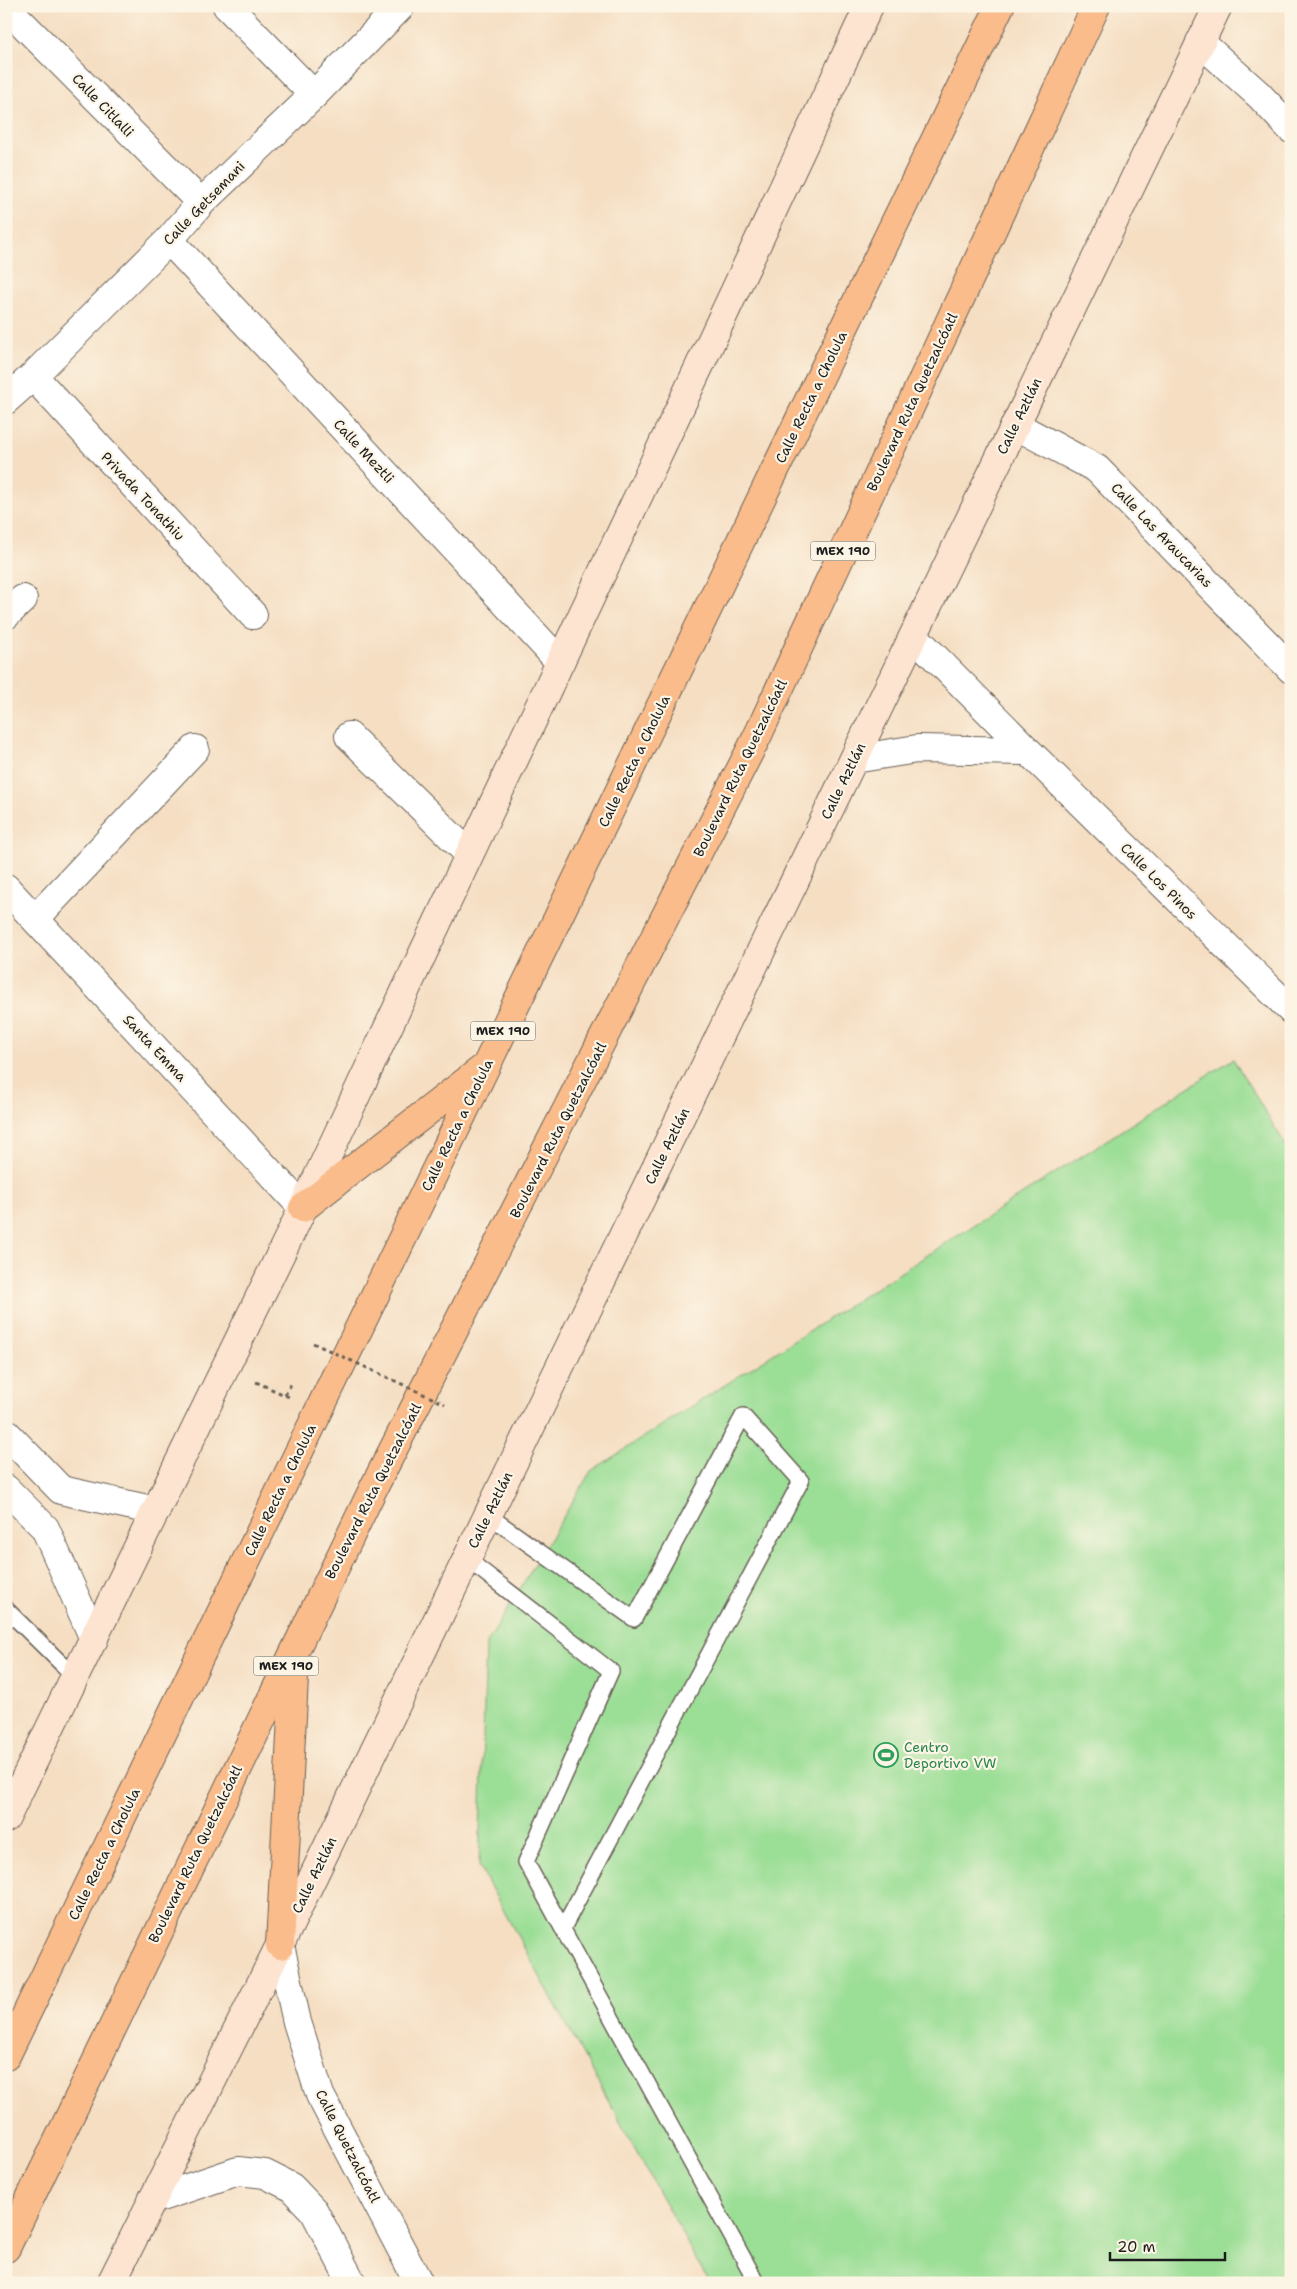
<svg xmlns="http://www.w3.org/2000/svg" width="1297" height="2289" viewBox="0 0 1297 2289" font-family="'Shantell Sans',sans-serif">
<rect width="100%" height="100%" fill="#fcf5e5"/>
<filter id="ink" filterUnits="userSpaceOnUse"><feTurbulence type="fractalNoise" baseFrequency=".02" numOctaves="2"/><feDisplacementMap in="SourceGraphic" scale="10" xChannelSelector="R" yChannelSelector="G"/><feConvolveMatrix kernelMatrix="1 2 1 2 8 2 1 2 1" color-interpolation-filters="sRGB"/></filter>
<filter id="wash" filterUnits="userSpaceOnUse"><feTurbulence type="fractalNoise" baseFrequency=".0096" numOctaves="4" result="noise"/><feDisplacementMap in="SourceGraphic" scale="20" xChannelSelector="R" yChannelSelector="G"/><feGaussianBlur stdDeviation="1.12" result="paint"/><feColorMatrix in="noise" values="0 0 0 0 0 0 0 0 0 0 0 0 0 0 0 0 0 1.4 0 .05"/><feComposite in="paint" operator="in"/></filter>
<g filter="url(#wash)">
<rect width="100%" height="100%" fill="#f5dec2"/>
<path fill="#9bde96" stroke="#5c7d59" d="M1233 1059 1291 1154V2283H709L479 1866 486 1645 591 1471Z"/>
</g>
<g filter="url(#ink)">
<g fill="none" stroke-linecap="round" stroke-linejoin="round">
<defs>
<path id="service" d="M488 1515 634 1619 743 1416 801 1481 563 1928
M467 1559 611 1671 526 1862 757 2283
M6 1609 75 1677"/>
<path id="minor" d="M227 6 314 95
M6 7 201 203
M1200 42 1259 95 1291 129
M169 240 560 662
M33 376 253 615
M6 400 33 376 169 240 201 203 314 95 401 6
M1015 425 1097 469 1291 669
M6 615 23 599
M914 636 1028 751 1291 1010
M349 736 469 854
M854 759 917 749 1028 751
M6 888 303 1208
M35 919 195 749
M6 1433 61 1490 156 1511
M6 1489 45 1528 94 1639
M280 1945 297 2022 320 2095 419 2283
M152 2200 238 2171 265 2174 291 2187 314 2211 352 2283"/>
<path id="secondary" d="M6 1818 303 1208 869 6
M111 2283 280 1945 1218 6"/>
<path id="primary" d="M303 1208 482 1069
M280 1945 295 1660
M6 2056 1000 6
M6 2248 374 1487 757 737 1096 6"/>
</defs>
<use href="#service" stroke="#686056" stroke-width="18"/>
<use href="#minor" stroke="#686056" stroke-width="30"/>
<use href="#secondary" stroke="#686056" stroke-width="30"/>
<use href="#primary" stroke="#686056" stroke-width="30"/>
<path stroke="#686056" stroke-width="3" stroke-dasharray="4 4" stroke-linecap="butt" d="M256 1382 289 1397
M285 1395 291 1384"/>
<use href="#service" stroke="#fff" stroke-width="15"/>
<use href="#minor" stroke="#fff" stroke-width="28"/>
<use href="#secondary" stroke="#fde4d1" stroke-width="28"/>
<use href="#primary" stroke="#fabc8b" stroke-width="28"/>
<path stroke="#686056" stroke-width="3" stroke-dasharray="4 4" stroke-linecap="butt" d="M313 1343 445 1404"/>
</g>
</g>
<defs>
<symbol id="stadium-ring" viewBox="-11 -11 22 22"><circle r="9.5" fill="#fcf5e5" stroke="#2e9e5b" stroke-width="1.5"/><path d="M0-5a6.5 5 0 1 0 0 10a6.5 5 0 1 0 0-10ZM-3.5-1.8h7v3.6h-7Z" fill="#2e9e5b"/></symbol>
</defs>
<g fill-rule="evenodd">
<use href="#stadium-ring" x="872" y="1741" width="28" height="28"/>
</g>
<g text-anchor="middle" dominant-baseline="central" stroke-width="4.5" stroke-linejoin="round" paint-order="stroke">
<g fill="#fcf5e5" stroke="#5f5d58" stroke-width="1">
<rect x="810.5" y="541.5" width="65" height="19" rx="4"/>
<rect x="470.5" y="1021.5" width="65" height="19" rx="4"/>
<rect x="253.5" y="1656.5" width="65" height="19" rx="4"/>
</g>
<g font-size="12" font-weight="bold" fill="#1c1c1c">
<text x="843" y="551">MEX 190</text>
<text x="503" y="1031">MEX 190</text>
<text x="286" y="1666">MEX 190</text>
</g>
<g font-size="14" fill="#1c1c1c" stroke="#fcf5e5">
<text transform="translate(103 105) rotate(46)">Calle Citlalli</text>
<text transform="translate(204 203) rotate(-46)">Calle Getsemani</text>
<text transform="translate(811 397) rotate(-64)">Calle Recta a Cholula</text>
<text transform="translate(912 402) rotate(-65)">Boulevard Ruta Quetzalcóatl</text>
<text transform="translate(1019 416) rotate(-64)">Calle Aztlán</text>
<text transform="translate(364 451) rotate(47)">Calle Meztli</text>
<text transform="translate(143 496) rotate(47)">Privada Tonathiu</text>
<text transform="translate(1162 535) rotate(46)">Calle Las Araucarias</text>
<text transform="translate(634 761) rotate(-64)">Calle Recta a Cholula</text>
<text transform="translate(740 768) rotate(-64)">Boulevard Ruta Quetzalcóatl</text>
<text transform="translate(843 781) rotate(-64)">Calle Aztlán</text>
<text transform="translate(1159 881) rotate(45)">Calle Los Pinos</text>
<text transform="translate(155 1048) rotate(47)">Santa Emma</text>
<text transform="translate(457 1125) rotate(-64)">Calle Recta a Cholula</text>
<text transform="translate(558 1130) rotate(-63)">Boulevard Ruta Quetzalcóatl</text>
<text transform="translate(667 1146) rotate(-64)">Calle Aztlán</text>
<text transform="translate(280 1490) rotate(-64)">Calle Recta a Cholula</text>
<text transform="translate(373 1491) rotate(-63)">Boulevard Ruta Quetzalcóatl</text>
<text transform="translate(490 1510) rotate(-64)">Calle Aztlán</text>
<text transform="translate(104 1854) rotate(-64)">Calle Recta a Cholula</text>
<text transform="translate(195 1854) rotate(-64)">Boulevard Ruta Quetzalcóatl</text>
<text transform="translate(314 1875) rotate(-64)">Calle Aztlán</text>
<text transform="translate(348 2146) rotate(63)">Calle Quetzalcóatl</text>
</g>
<g font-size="14" fill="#27864d" stroke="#fcf5e5" text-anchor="start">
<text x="904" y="1747">Centro<tspan x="904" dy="16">Deportivo VW</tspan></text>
</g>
</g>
<rect width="1297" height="2289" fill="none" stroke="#fcf5e5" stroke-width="25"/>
<path d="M1110 2252v8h115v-8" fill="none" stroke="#1c1c1c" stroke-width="2.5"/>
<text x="1117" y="2252" font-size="15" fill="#1c1c1c" stroke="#fcf5e5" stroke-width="4" paint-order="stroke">20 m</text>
</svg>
